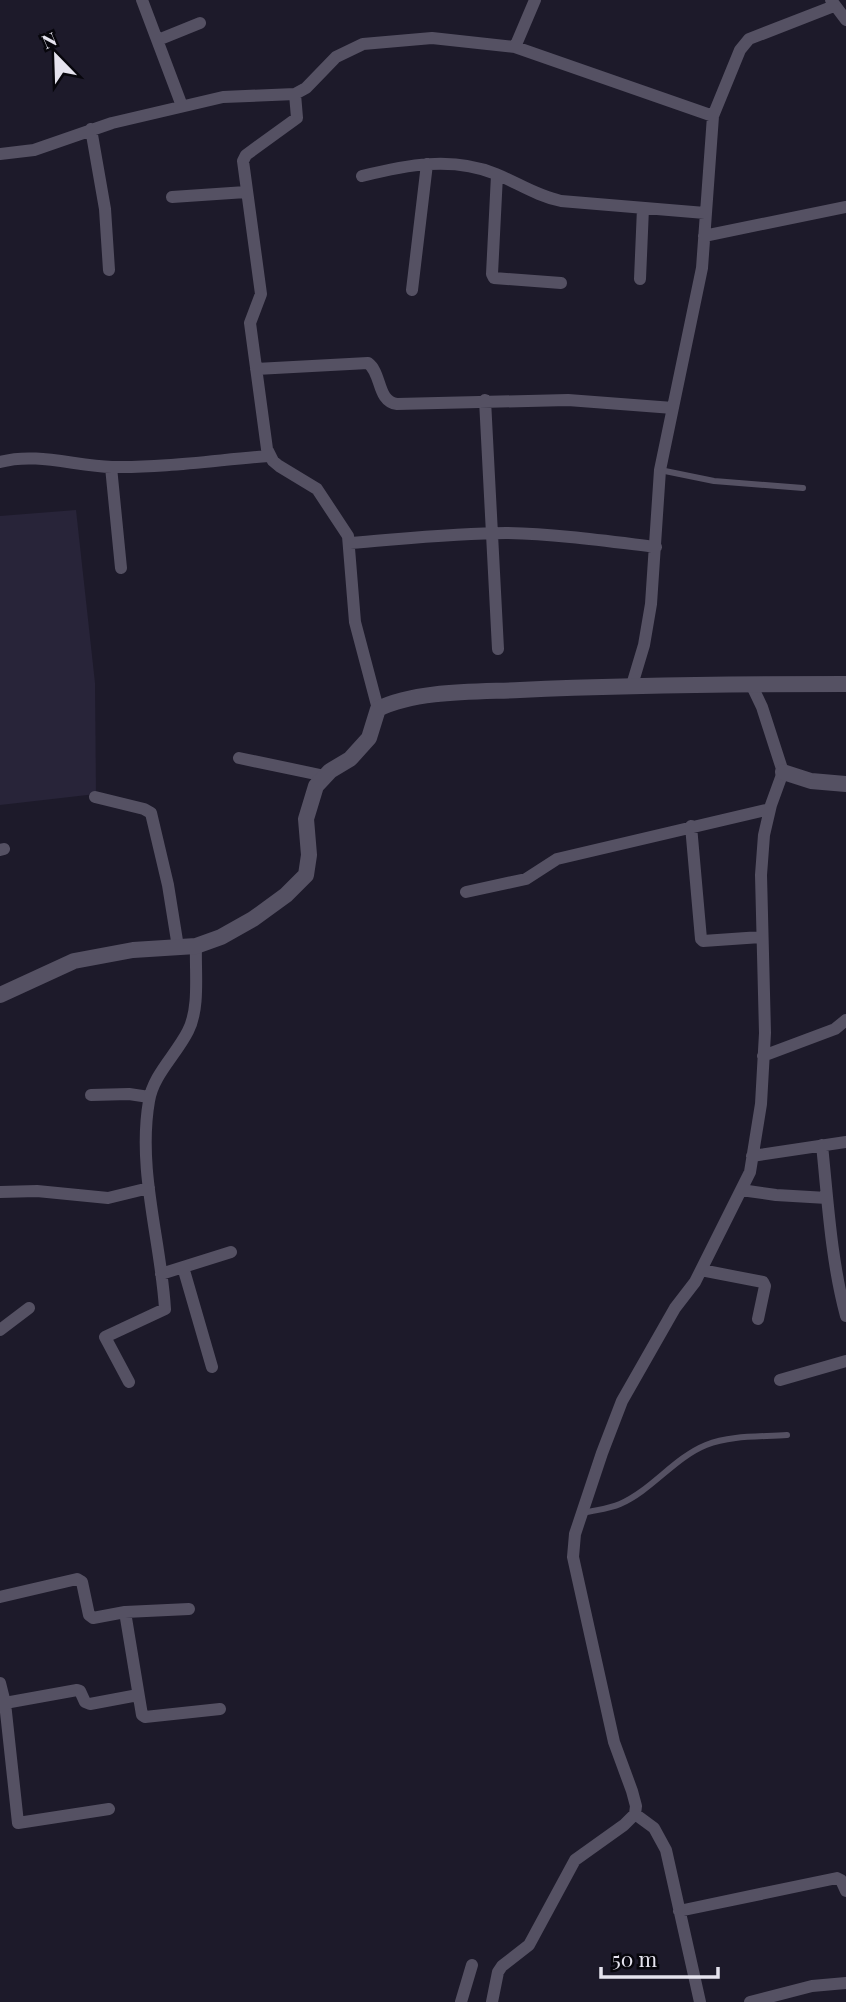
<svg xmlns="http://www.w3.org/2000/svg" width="846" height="2002" viewBox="0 0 846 2002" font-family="'Playfair Display',serif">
<rect width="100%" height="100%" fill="#1d1a2a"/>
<path fill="#282439" d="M76 510 95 683 96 794 0 805V516Z"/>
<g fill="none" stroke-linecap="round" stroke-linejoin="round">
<path stroke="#555163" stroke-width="6" d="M660 470 714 481 803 488
M583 1513C595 1510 609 1509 620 1504 652 1490 674 1458 706 1445 731 1435 761 1437 787 1435"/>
<path stroke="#555163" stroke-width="12" d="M142 0 182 106
M831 0 846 20
M158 40 200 23
M515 47 535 0
M295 94 297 118 246 155 243 161 261 294 250 323 267 449 273 461 279 466 317 489 348 536 355 622 378 709
M91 129 105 209 109 270
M0 154 34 150 112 123 223 97 295 94 306 88 336 57 363 44 432 38 515 47 713 116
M497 175 492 274 494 278 561 283
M362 176C406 165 452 156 496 174 518 183 537 196 561 201L705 213
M172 197 246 192
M704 236 846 207
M640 279 643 208
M412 290 427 164
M256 369 368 363C382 373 377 402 397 404L568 400 673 408
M485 400 498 649
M0 462C36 452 75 466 112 467 164 468 217 460 269 456
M111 467 121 568
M350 543C402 539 454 533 506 533 556 534 606 541 656 547
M632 685 644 645 651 604 660 470 702 268 713 116 740 50 749 39 834 6
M239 758 325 776
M95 797 144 809 151 813 168 885 178 947
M691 826 701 939 703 941 761 937
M0 850 4 849
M466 892 526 879 557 859 770 809
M763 1056 835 1029 846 1020
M91 1095 129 1094 149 1097
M822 1145C828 1203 831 1260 846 1316
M752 1156 846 1142
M741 1190 776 1195 827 1198
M0 1192 37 1191 108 1198 149 1188
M183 1267 212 1367
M701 1270 763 1282 765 1286 758 1319
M161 1274 231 1252
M0 1330 29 1308
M780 1380 846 1361
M129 1382 105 1337 165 1309C161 1241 137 1170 149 1101 153 1075 176 1055 188 1031 200 1008 195 972 196 946
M0 1597 77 1579 82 1582 89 1615 93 1618 125 1612 189 1609
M125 1612 142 1715 145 1717 220 1709
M0 1683 5 1703 18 1823 109 1809
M5 1703 77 1690 80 1691 85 1702 90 1704 138 1695
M635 1814 654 1828 666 1850 700 2002
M679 1911 837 1878 841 1880 846 1891
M461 2002 472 1965
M492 2002 498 1972 502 1966 529 1945 575 1860 624 1825 635 1814 636 1806 632 1791 614 1742 573 1557 575 1534 602 1453 622 1401 675 1308 695 1282 750 1172 761 1104 765 1033 761 875 764 835 771 805 783 772 762 707 751 684
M750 2002 812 1986 846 1983"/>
<path stroke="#555163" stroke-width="16" d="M783 772 811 781 846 784
M0 995 74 961 133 950 196 946 221 937 253 919 286 895 306 875 309 855 306 819 316 786 330 771 350 759 369 738 378 709C417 690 477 692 520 690 629 685 737 684 846 684"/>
</g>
<g transform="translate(56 56) rotate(337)" stroke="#07060c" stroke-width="5" paint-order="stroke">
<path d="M0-5L12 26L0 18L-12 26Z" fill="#e5e3ee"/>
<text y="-10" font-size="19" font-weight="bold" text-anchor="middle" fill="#e5e3ee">N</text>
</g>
<path d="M601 1967v10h117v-10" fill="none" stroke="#e5e3ee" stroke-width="3.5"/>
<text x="612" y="1967" font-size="21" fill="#e5e3ee" stroke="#07060c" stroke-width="5" paint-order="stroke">50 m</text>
</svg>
